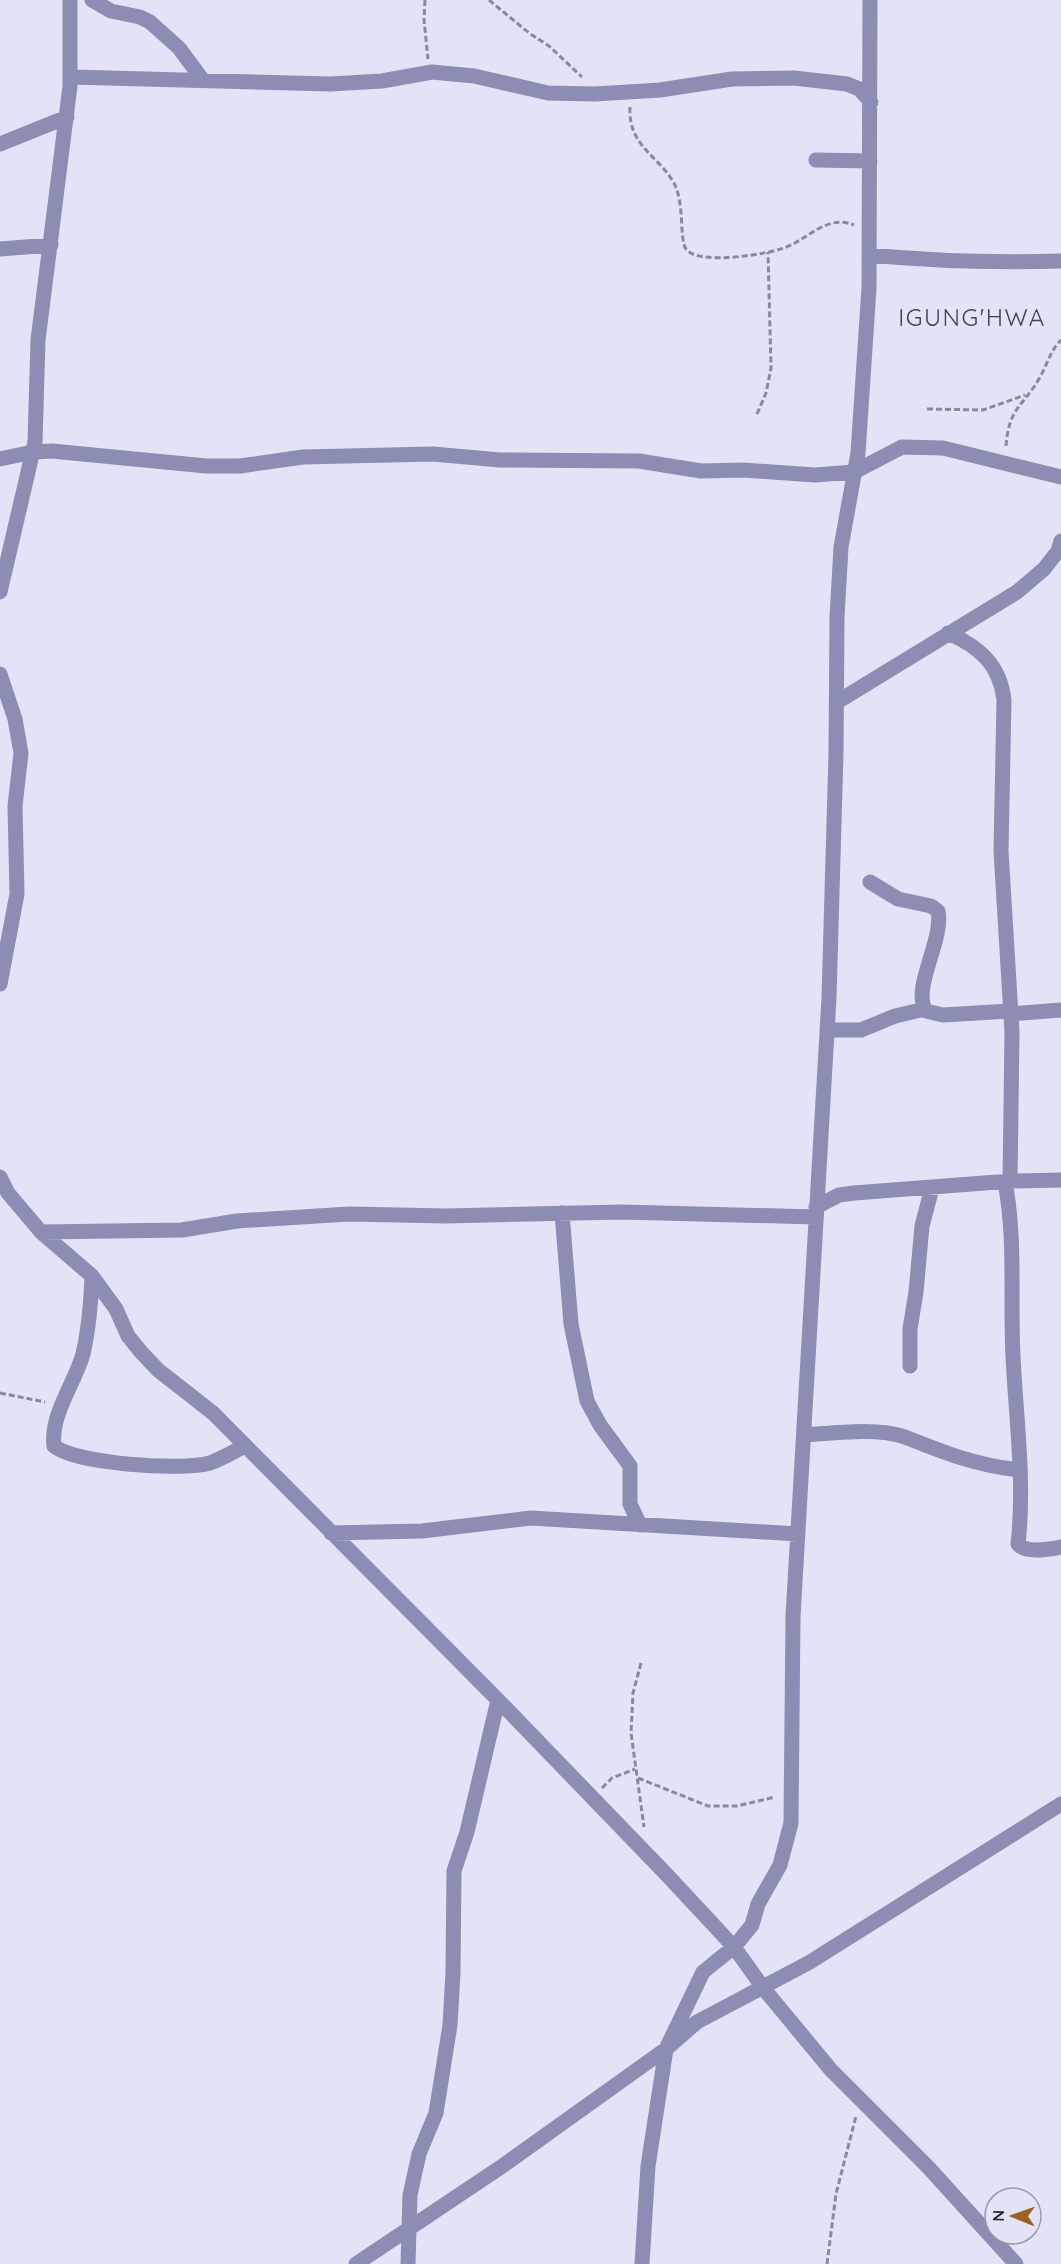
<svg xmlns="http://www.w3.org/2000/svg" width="1061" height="2264" viewBox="0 0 1061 2264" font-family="Quicksand,sans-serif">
<rect width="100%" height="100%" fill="#e2e3f6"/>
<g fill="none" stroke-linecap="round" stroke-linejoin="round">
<path stroke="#898997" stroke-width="3" stroke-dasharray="6 3" stroke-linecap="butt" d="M425 0 424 20 428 59
M489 0 529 33 549 46 582 77
M630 107C628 146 657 154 674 183 685 204 679 239 686 249 698 266 767 254 784 248 809 239 826 214 854 225
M927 409 983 410 1025 395
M757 414 766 393 771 368 768 252
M1006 446C1009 406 1024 406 1040 377 1048 363 1050 351 1061 340
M0 1393 45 1402
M641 1663 633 1693 631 1733 644 1827
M638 1778 708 1806H737L775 1797
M602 1788 612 1778 635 1769
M827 2264 836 2194 856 2116"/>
<path stroke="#8b8db2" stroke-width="15" d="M92 0 111 11 140 17 150 22 179 48 202 79
M71 77 330 84 382 81 432 72 474 76 548 93 595 94 660 90 732 79 794 78 847 84 859 89 871 102
M0 144 67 117
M816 160 870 161
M0 249 51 245
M869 255C933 261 997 263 1061 261
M0 459 33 452 52 451 206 466H240L303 457 433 454 500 460 639 461 701 471 743 470 815 475 854 472 902 447 943 448 1061 477
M0 592 35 442 38 340 70 86V0
M948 633C980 647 1000 665 1004 700L1001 851 1012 1032 1010 1181
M0 674 15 719 21 753 15 806 17 894 0 984
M837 702 1017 592 1044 569 1058 551 1061 541
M870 882 898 899 931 906 938 911C944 940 911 989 926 1011L943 1015 1010 1011
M1010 1014 1061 1010
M827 1030H861L895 1016 925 1009
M0 1177 8 1193 41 1232 92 1276 116 1309 128 1336 141 1352 158 1370 213 1413 498 1700 668 1876 734 1947 764 1989 831 2070 928 2167 1016 2264
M1005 1182C1016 1240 1010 1297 1013 1356 1016 1419 1025 1482 1018 1544 1026 1554 1049 1549 1061 1547
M816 1207 839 1195 854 1193 1010 1181 1061 1180
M562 1213 571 1324 587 1401 600 1425 630 1466V1504L640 1525
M41 1232 182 1230 237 1221 349 1214 446 1216 622 1212 816 1217
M92 1276C91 1302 89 1328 83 1354 75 1383 50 1415 54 1446 76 1464 181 1471 210 1463 221 1459 233 1452 243 1447
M910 1366V1329L916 1292 922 1226 932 1188
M804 1435C832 1433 879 1427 905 1437 945 1453 975 1465 1019 1470
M331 1533 422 1531 531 1518 798 1534
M356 2264 501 2167 666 2049 697 2022 810 1962 1061 1804
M408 2264 410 2195 419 2154 436 2113 450 2025 453 1973 454 1871 467 1832 498 1700
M642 2264 648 2166 666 2049 703 1972 734 1947 752 1925 758 1904 780 1865 791 1823 793 1616 829 998 836 753 837 617 841 547 858 453 869 288 870 0"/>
</g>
<g text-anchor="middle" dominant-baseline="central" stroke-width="6" stroke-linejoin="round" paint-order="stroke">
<g font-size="24" letter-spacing="1.5" fill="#414251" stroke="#e2e3f6">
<text x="972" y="317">IGUNG'HWA</text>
</g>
</g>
<g transform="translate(1013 2216) rotate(271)"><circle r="28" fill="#e2e3f6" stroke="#9899a7" stroke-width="1.5"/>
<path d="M0-4.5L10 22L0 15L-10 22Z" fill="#9e6026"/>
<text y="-9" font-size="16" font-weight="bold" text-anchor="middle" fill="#292930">N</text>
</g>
</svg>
